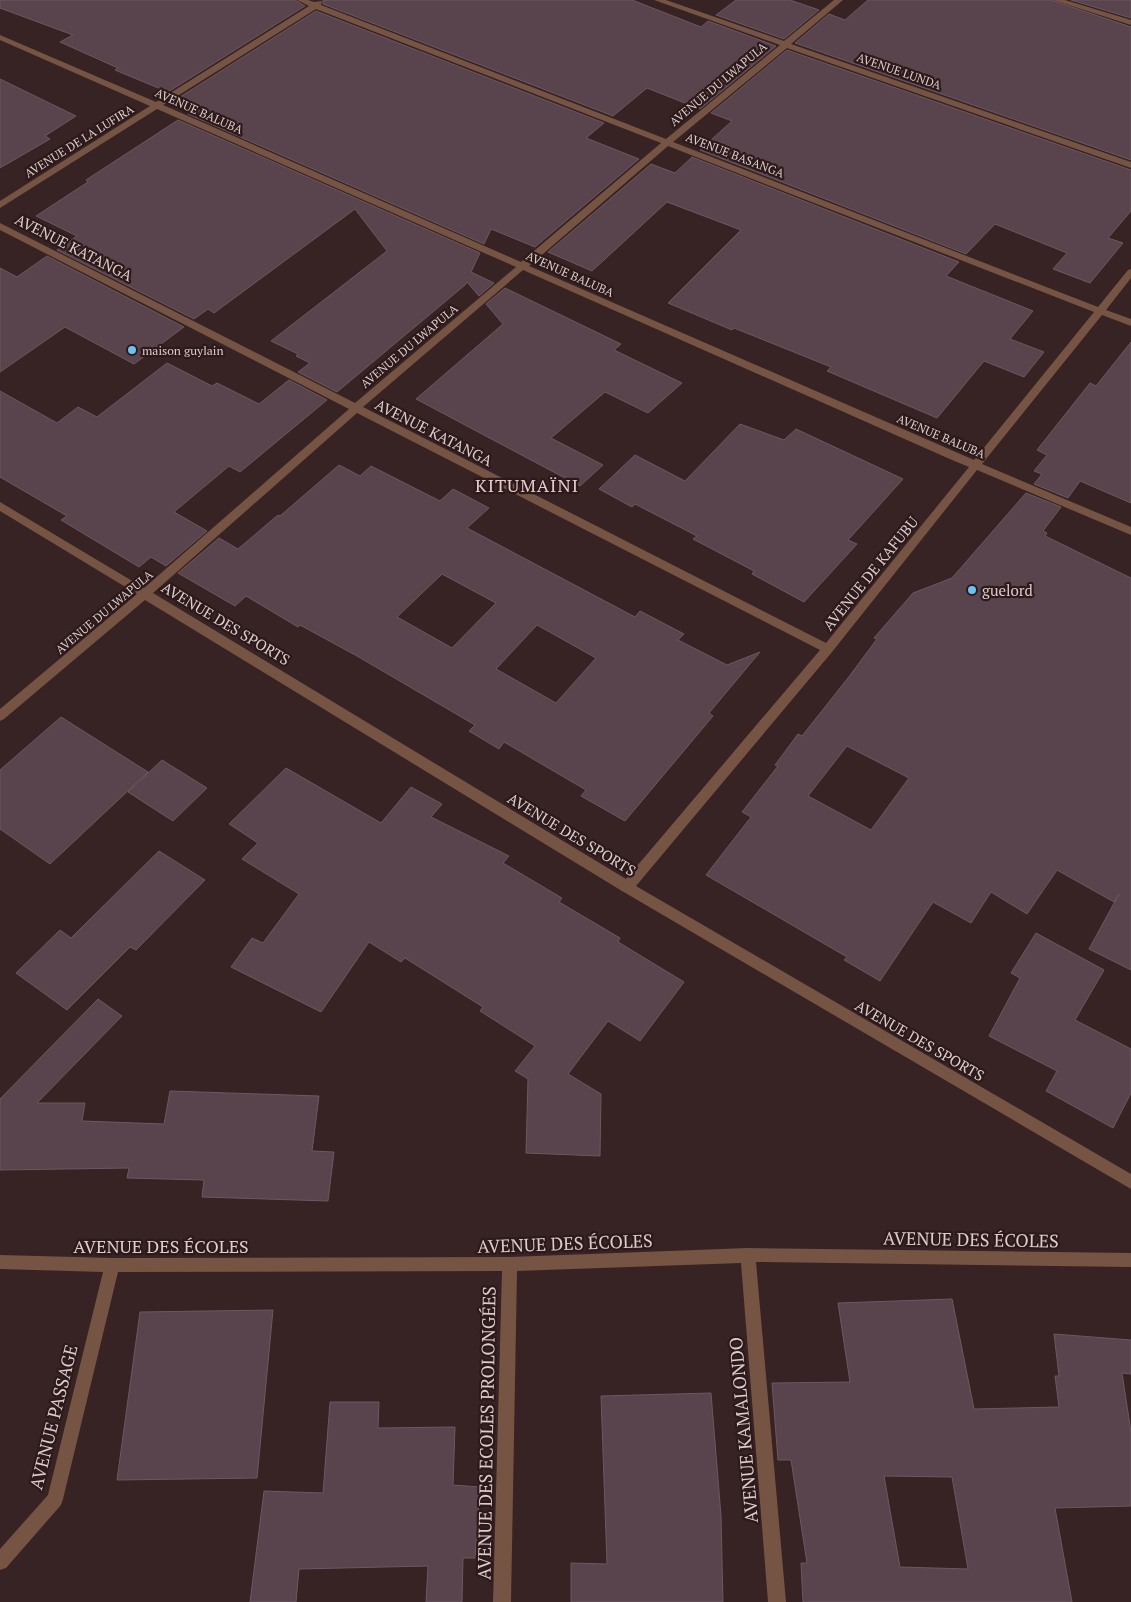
<svg xmlns="http://www.w3.org/2000/svg" width="1131" height="1602" viewBox="0 0 1131 1602" font-family="'PT Serif',serif">
<rect width="100%" height="100%" fill="#372323"/>
<path fill="#59444e" stroke="#6d5761" fill-rule="evenodd" d="M0 0H295L305 6 168 92 115 70 118 68 60 42 73 35 0 8Z
M323 0H632L701 27 708 21 776 46 700 109 647 88 613 116 323 4Z
M736 0H790L819 10 784 39 716 15Z
M868 0H1051L1131 27V160L795 43 829 14 845 20Z
M1071 0H1131V18Z
M316 11 604 123 586 138 639 159 535 247 491 229 484 244 188 114 201 105 180 97Z
M787 50 1131 170V211L1108 238 1123 243 1090 283 1053 269 1067 253 995 224 966 254 700 150 732 121 711 113Z
M0 79 76 116 45 136 50 139 0 168Z
M178 120 480 253 471 272 494 283 479 296 467 282 465 285 337 392 298 372 310 363 296 356 298 354 271 341 387 251 355 209 214 313 208 309 194 319 57 250 77 236 36 216 88 182 86 180Z
M692 157 959 262 946 276 1033 311 1010 339 1044 352 1024 377 984 361 937 418 827 371 831 367 734 328 732 330 668 303 741 230 667 202 592 271 548 252 651 164 675 173Z
M47 256 184 327 134 364 65 327 0 372V268L17 277Z
M505 288 621 344 614 350 682 383 648 413 605 392 551 438 603 465 580 486 416 399 503 324 486 304Z
M1131 342V503L1080 481 1068 498 1034 484 1042 474 1034 471 1047 455 1037 450 1090 383 1096 386Z
M167 363 212 386 217 383 259 404 289 380 327 400 240 472 229 466 174 512 207 531 166 566 151 557 139 567 61 520 67 516 0 477V391L57 423 78 407 97 417Z
M740 424 784 440 796 429 903 479 848 540 857 544 804 602 752 574 754 571 693 539 697 536 635 504 632 507 599 489 635 455 685 481Z
M339 465 360 476 371 466 440 501 453 489 489 508 467 528 635 617 640 611 684 634 678 640 727 665 760 652 709 713 713 716 625 821 581 796 586 790 504 742 499 749 469 731 475 725 357 656 300 625 298 627 246 596 235 606 178 573 219 538 238 549 278 515 280 516ZM442 574 496 603 452 648 397 617ZM537 625 596 658 556 703 496 669Z
M1026 493 1061 507 1043 531 1047 533 1045 536 1131 578V970L1089 949 1119 894 1114 902 1057 870 1027 914 991 892 971 923 933 902 880 981 844 960 847 957 706 875 751 817 742 812 778 766 775 765 798 734 802 736 848 678 877 639 874 638 913 593 952 578ZM847 746 909 778 871 830 808 796Z
M61 717 148 772 50 864 0 829V770Z
M162 760 207 788 173 821 128 792Z
M286 768 381 823 411 787 442 804 431 817 509 856 503 863 562 898 559 902 620 938 618 942 684 982 640 1041 608 1021 568 1074 601 1094 600 1156 526 1153 528 1079 515 1071 535 1046 480 1011 483 1007 405 958 401 962 369 942 321 1012 231 967 252 938 263 943 299 894 242 859 258 843 229 824Z
M159 851 205 880 136 950 130 947 67 1010 16 973 60 930 71 938Z
M1036 933 1104 970 1075 1020 1131 1049V1093L1113 1128 1046 1091 1057 1071 989 1036 1020 978 1011 973Z
M98 999 122 1016 37 1103H85L82 1121 164 1124 170 1091 319 1096 312 1151 334 1152 328 1201 202 1197 204 1180 127 1178 129 1168 0 1170V1099Z
M952 1299 974 1409 1059 1407 1055 1376H1059L1054 1334 1131 1340V1374L1122 1373 1131 1432V1506L1055 1508 1072 1602H803L801 1563H807L791 1460H778L772 1383 850 1382 838 1303ZM884 1476 952 1477 968 1569 900 1567Z
M273 1310 257 1478 117 1480 140 1312Z
M711 1393 721 1516 723 1602H571V1563L607 1564 601 1396Z
M330 1402H379L378 1428 455 1427 453 1485 480 1487 475 1558H463L462 1602H426L428 1566 299 1569 296 1602H250L264 1491 323 1493Z"/>
<g fill="none" stroke-linecap="round" stroke-linejoin="round">
<path fill="#755444" fill-rule="evenodd" d="M297 0H308L314 2 322 1 321 5 666 139 780 45 654 0H666L784 41 834 0H843L791 44 1131 162V168L787 48 673 142 1098 307 1128 270 1131 269V278L1106 310 1131 319V326L1102 315 982 464 1131 527V535L977 470 832 652 636 886 1131 1174V1189L622 891 145 600 4 719 0 721V709L137 594 0 511V502L144 588 349 409 0 230V223L355 403 516 267 157 109 0 208V201L150 106 0 40V35L156 102 309 6ZM316 9 661 143 521 262 163 105ZM668 146 1094 312 974 460 529 266ZM523 270 952 460 969 467 826 643 363 407ZM357 413 820 650 626 879 153 593Z
M1053 0H1065L1131 20V25Z
M748 1248 1131 1253V1267L756 1262 786 1602H768L741 1263 517 1271 511 1602H493L502 1271 118 1272 63 1499 61 1505 6 1568 0 1570V1549L48 1495 103 1272 0 1269V1255L112 1258 510 1257Z"/>
</g>
<g fill="#6cc3f2" stroke="#2d191a" stroke-width="2">
<circle cx="132" cy="350" r="5"/>
<circle cx="972" cy="590" r="5"/>
</g>
<g text-anchor="middle" dominant-baseline="central" stroke-width="4.5" stroke-linejoin="round" paint-order="stroke">
<g font-size="12" fill="#dbcdcd" stroke="#2d191a">
<text transform="translate(899 71) rotate(19)">AVENUE LUNDA</text>
<text transform="translate(718 84) rotate(-40)">AVENUE DU LWAPULA</text>
<text transform="translate(199 111) rotate(24)">AVENUE BALUBA</text>
<text transform="translate(79 141) rotate(-32)">AVENUE DE LA LUFIRA</text>
<text transform="translate(735 155) rotate(21)">AVENUE BASANGA</text>
<text transform="translate(570 274) rotate(24)">AVENUE BALUBA</text>
<text transform="translate(409 346) rotate(-40)">AVENUE DU LWAPULA</text>
<text transform="translate(941 436) rotate(23)">AVENUE BALUBA</text>
<text transform="translate(104 612) rotate(-40)">AVENUE DU LWAPULA</text>
</g>
<g font-size="12" fill="#dbcdcd" stroke="#2d191a" text-anchor="start">
<text x="142" y="350">maison guylain</text>
</g>
<g font-size="15" fill="#dbcdcd" stroke="#2d191a">
<text transform="translate(74 247) rotate(27)">AVENUE KATANGA</text>
<text transform="translate(434 432) rotate(27)">AVENUE KATANGA</text>
<text transform="translate(870 573) rotate(-51)">AVENUE DE KAFUBU</text>
<text transform="translate(226 623) rotate(31)">AVENUE DES SPORTS</text>
<text transform="translate(572 834) rotate(31)">AVENUE DES SPORTS</text>
<text transform="translate(920 1040) rotate(30)">AVENUE DES SPORTS</text>
</g>
<g font-size="15" fill="#dbcdcd" stroke="#2d191a" text-anchor="start">
<text x="982" y="590">guelord</text>
</g>
<g font-size="18" letter-spacing="1" fill="#e7cbcc" stroke="#2d191a">
<text x="527" y="485">KITUMAÏNI</text>
</g>
<g font-size="18" fill="#dbcdcd" stroke="#2d191a">
<text transform="translate(971 1239) rotate(1)">AVENUE DES ÉCOLES</text>
<text transform="translate(565 1243) rotate(-2)">AVENUE DES ÉCOLES</text>
<text x="161" y="1246">AVENUE DES ÉCOLES</text>
<text transform="translate(53 1417) rotate(-76)">AVENUE PASSAGE</text>
<text transform="translate(743 1430) rotate(-95)">AVENUE KAMALONDO</text>
<text transform="translate(486 1433) rotate(-89)">AVENUE DES ECOLES PROLONGÉES</text>
</g>
</g>
</svg>
